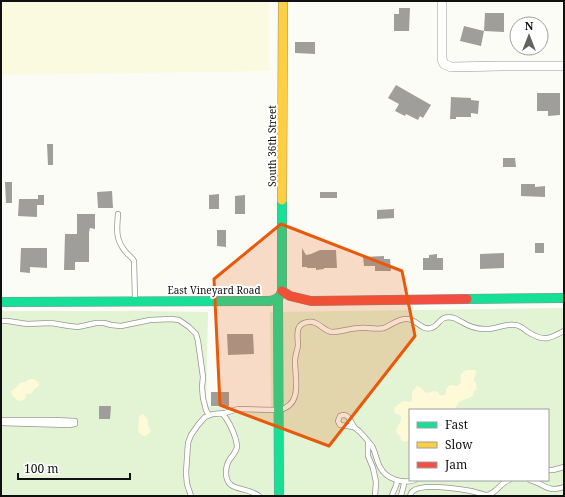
<svg xmlns="http://www.w3.org/2000/svg" width="565" height="497" viewBox="0 0 565 497" font-family="'Noto Serif',serif">
<rect width="100%" height="100%" fill="#fcfcf6"/>
<path fill="#fafae1" d="M1 1H269V71L1 75Z"/>
<path fill="#e3f4d4" fill-rule="evenodd" d="M564 308V496H1V311H150L208 312 206 406 271 408 270 312ZM410 410H548V480H410Z"/>
<path fill="#fef9d6" d="M466 370H475L476 371C477 376 471 379 476 383L477 389 474 391 473 396 459 402 455 408 457 410H410V440L405 442 401 440 400 436 397 433 396 431C397 425 404 420 400 415 397 414 395 414 394 411L395 407 403 401 411 402 412 399V392L417 386 420 387 426 393 435 391 438 392 440 395C445 396 447 395 446 389L450 385H454L455 386H457L461 383C460 377 459 374 466 370Z
M29 379H34L38 382 39 386 34 389 32 393 30 394H26L25 399 21 401C16 400 11 396 11 391L17 387 20 383 25 382Z
M142 414 144 415 148 420V425L151 431 146 436 141 435 138 431 139 417Z"/>
<path fill="#a09e9b" d="M399 8H410L409 31H394V14H399Z
M485 13H504V32L484 31 481 46 460 41 464 26 484 31Z
M295 42H315V54L295 53Z
M396 85 431 105 423 118 420 116 418 120 406 114 405 116 395 111 399 104 388 98Z
M537 93H560V115L548 116V111H537Z
M451 97 471 98V100L479 101 478 114 471 113V117H456V119H450Z
M47 144H53V165H48Z
M503 158H515L516 167H503Z
M5 182H12V203H6Z
M521 184H535V187L545 186V197L521 196Z
M112 191 113 208H98L97 192Z
M320 192H337V198H320Z
M219 194V209H209V195Z
M38 195H44V205H37V217L18 216 19 199H38Z
M245 195V214H235V196Z
M394 209V218L377 219V210Z
M77 214H95V229L90 228 89 232V262H75V270H64L65 234H77Z
M217 230H226V247L217 246Z
M535 243H544V253H535Z
M21 248H47V268L30 267V273L20 272Z
M302 248 306 255 311 254 320 250H336L337 268H324V269L316 270V268H307V267H302Z
M504 253V268L480 269V254Z
M437 254V258H443V270H423V258H429V255Z
M384 256V259H390L391 271H375V266H364L363 257Z
M227 334H253L254 354 228 355Z
M211 392H229V406H211Z
M99 406H111L110 419H99Z"/>
<g fill="none" stroke-linecap="round" stroke-linejoin="round">
<defs>
<path id="lane" d="M118 214C117 228 115 239 125 251 128 255 132 257 134 261L135 299
M1 321H8L27 324 51 323 69 326 78 327 96 323H104L111 325 121 326 150 320 171 319 179 320 189 327 196 334 198 341 203 377 202 387 203 398 206 410 209 415
M222 413C229 421 233 430 236 440 236 442 237 444 237 446 237 451 233 455 230 459 225 466 224 479 231 485 238 490 250 489 259 496
M1 420H53L75 421V424L69 425 1 423
M354 427 340 425 338 421 340 416C349 412 350 422 355 428 356 429 358 430 360 432 364 436 368 441 372 446 376 453 376 460 380 467 386 479 402 484 415 480
M368 442V456L373 468 376 482 375 496
M548 470H553L564 467
M530 480C545 484 547 493 564 487
M191 496 187 484 186 473 188 443 191 435 198 425 205 417 213 414 225 413 238 409 279 410C303 405 295 379 295 361 295 356 297 351 298 346 298 336 294 324 308 322 318 320 323 331 332 332 342 332 350 328 360 328 367 327 376 330 384 328 391 325 398 319 406 319 416 318 421 331 431 328 440 326 439 314 454 318 457 319 459 321 462 322 468 326 477 329 485 329 495 330 505 323 515 325 520 325 524 329 528 332 544 342 549 339 564 331
M392 496C393 490 397 487 397 481
M401 496C402 491 404 487 404 482
M410 496C411 494 411 492 413 491 422 483 459 489 471 491 475 492 481 494 486 495 495 495 500 483 509 480"/>
<path id="street" d="M442 1V59L444 64 451 67 500 66H564"/>
<path id="fast" d="M278 298 279 496
M467 299 564 298
M1 302 267 301C274 301 280 298 282 291V200"/>
<path id="slow" d="M282 200 283 1"/>
<path id="jam" d="M282 291 290 296 311 301 467 299"/>
</defs>
<use href="#lane" stroke="#969694" stroke-width="6"/>
<use href="#street" stroke="#969694" stroke-width="10"/>
<use href="#fast" stroke="#8d8d8a" stroke-width="10"/>
<use href="#slow" stroke="#8d8d8a" stroke-width="10"/>
<use href="#jam" stroke="#8d8d8a" stroke-width="10"/>
<use href="#lane" stroke="#fffffe" stroke-width="4.5"/>
<use href="#street" stroke="#fffffe" stroke-width="9"/>
<use href="#fast" stroke="#16e098" stroke-width="9"/>
<use href="#slow" stroke="#ffcf43" stroke-width="9"/>
<use href="#jam" stroke="#f24e42" stroke-width="9"/>
</g>
<path fill="#e8590c" fill-opacity="0.2" stroke="#e8590c" stroke-width="3" stroke-linejoin="round" d="M281 224 402 271 415 336 329 446 220 405 214 279Z"/>
<g text-anchor="middle" dominant-baseline="central" stroke-width="4" stroke-linejoin="round" paint-order="stroke">
<g font-size="10" fill="#101010" stroke="#fff">
<text transform="translate(272 146) rotate(-90)">South 36th Street</text>
<text x="214" y="290">East Vineyard Road</text>
</g>
</g>
<rect width="565" height="497" fill="none" stroke="#101010" stroke-width="4"/>
<rect x="409" y="409" width="140" height="72" fill="#ffffff" stroke="#9f9f9f"/>
<rect x="417" y="422" width="20" height="6" fill="#16e098" stroke="#9f9f9f"/>
<text x="445" y="429" font-size="12" fill="#101010">Fast</text>
<rect x="417" y="442" width="20" height="6" fill="#ffcf43" stroke="#9f9f9f"/>
<text x="445" y="449" font-size="12" fill="#101010">Slow</text>
<rect x="417" y="462" width="20" height="6" fill="#f24e42" stroke="#9f9f9f"/>
<text x="445" y="469" font-size="12" fill="#101010">Jam</text>
<g transform="translate(529 36)"><circle r="19" fill="#ffffff" stroke="#9f9f9f"/>
<path d="M0-3L7 15L0 10L-7 15Z" fill="#636360"/>
<text y="-6" font-size="11" font-weight="bold" text-anchor="middle" fill="#101010">N</text>
</g>
<path d="M18 473v6h112v-6" fill="none" stroke="#101010" stroke-width="2"/>
<text x="24" y="473" font-size="12" fill="#101010" stroke="#ffffff" stroke-width="3" paint-order="stroke">100 m</text>
</svg>
